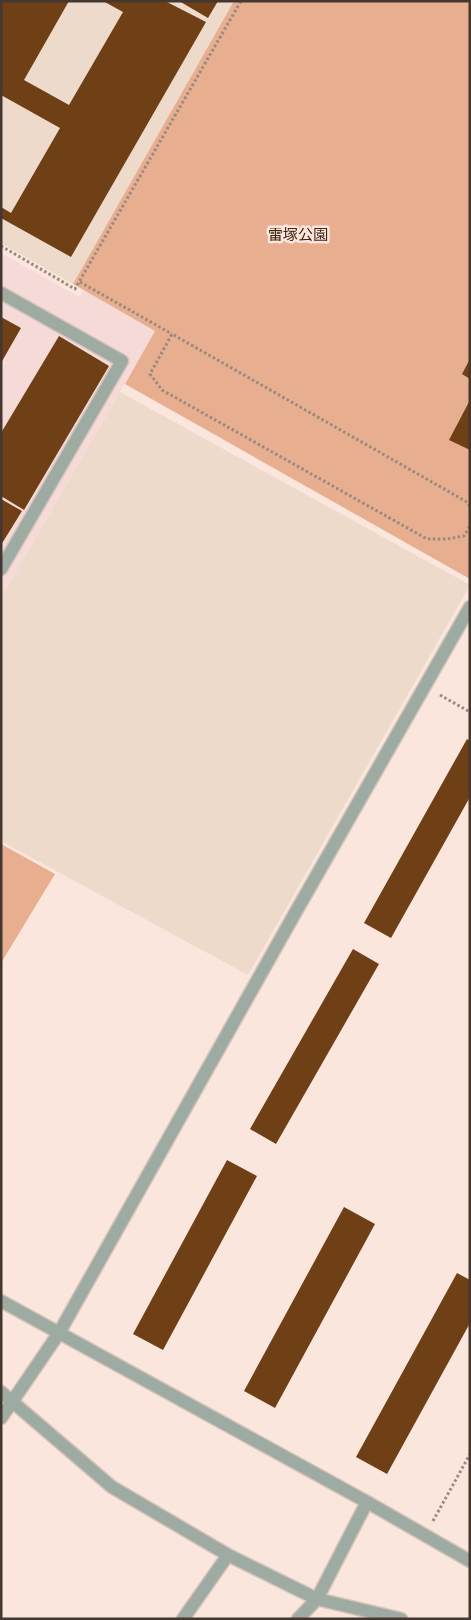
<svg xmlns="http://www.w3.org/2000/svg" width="471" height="1620" viewBox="0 0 471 1620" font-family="Cabin,'Noto Sans JP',sans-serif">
<rect width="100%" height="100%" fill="#fae6dc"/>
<path fill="#f5dad8" d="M1 253 79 297 84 290 155 331 1 598Z"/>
<path fill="#eedacb" d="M1 1H234L73 284 1 243Z
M120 392 470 585 248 975 1 841V598Z"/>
<path fill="#e7af8f" d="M234 1H470V579L125 384 155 331 73 284Z
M1 844 55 874 1 963Z"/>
<path fill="#6f3f16" d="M1 1H69L24 80 69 105 123 12 103 1H165L206 22 71 257 1 218V207L11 213 60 128 1 95Z
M179 1H218L208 18Z
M1 317 21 328 1 363Z
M59 336 109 366 24 510 1 496V433Z
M470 359V379L462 374Z
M470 400V450L449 440Z
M1 499 22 511 1 545Z
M467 739 470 741V797L391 938 364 923Z
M353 949 379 964 276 1144 250 1129Z
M227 1160 257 1176 163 1350 133 1334Z
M344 1207 375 1224 275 1408 244 1391Z
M457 1273 470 1280V1323L387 1474 356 1457Z"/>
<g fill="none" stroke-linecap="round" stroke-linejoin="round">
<defs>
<path id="minor" d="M1 293 122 361 1 569
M1 1301 367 1502 470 1561
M1 1392 112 1487 228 1555 317 1599 401 1619
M1 1418 59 1333 294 915 470 607
M183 1619 228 1555
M298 1619 317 1599 367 1502"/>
</defs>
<use href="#minor" stroke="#d6c3ba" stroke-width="15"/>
<path stroke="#9a8981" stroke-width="3" stroke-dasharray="2.5 2.5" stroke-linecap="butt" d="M1 246 75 289 241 1
M80 282 172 334
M470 506 467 502 172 334 150 374 162 390 427 539H446L464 536 470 526
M440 695 470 712
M433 1521 470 1454"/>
<use href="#minor" stroke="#9daba3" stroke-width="12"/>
</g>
<g text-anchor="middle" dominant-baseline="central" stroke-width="5" stroke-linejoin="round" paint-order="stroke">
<g font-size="15" fill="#40220f" stroke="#fae6dc">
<text x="298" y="235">雷塚公園</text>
</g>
</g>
<rect width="471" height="1620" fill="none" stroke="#443730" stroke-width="5"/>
</svg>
